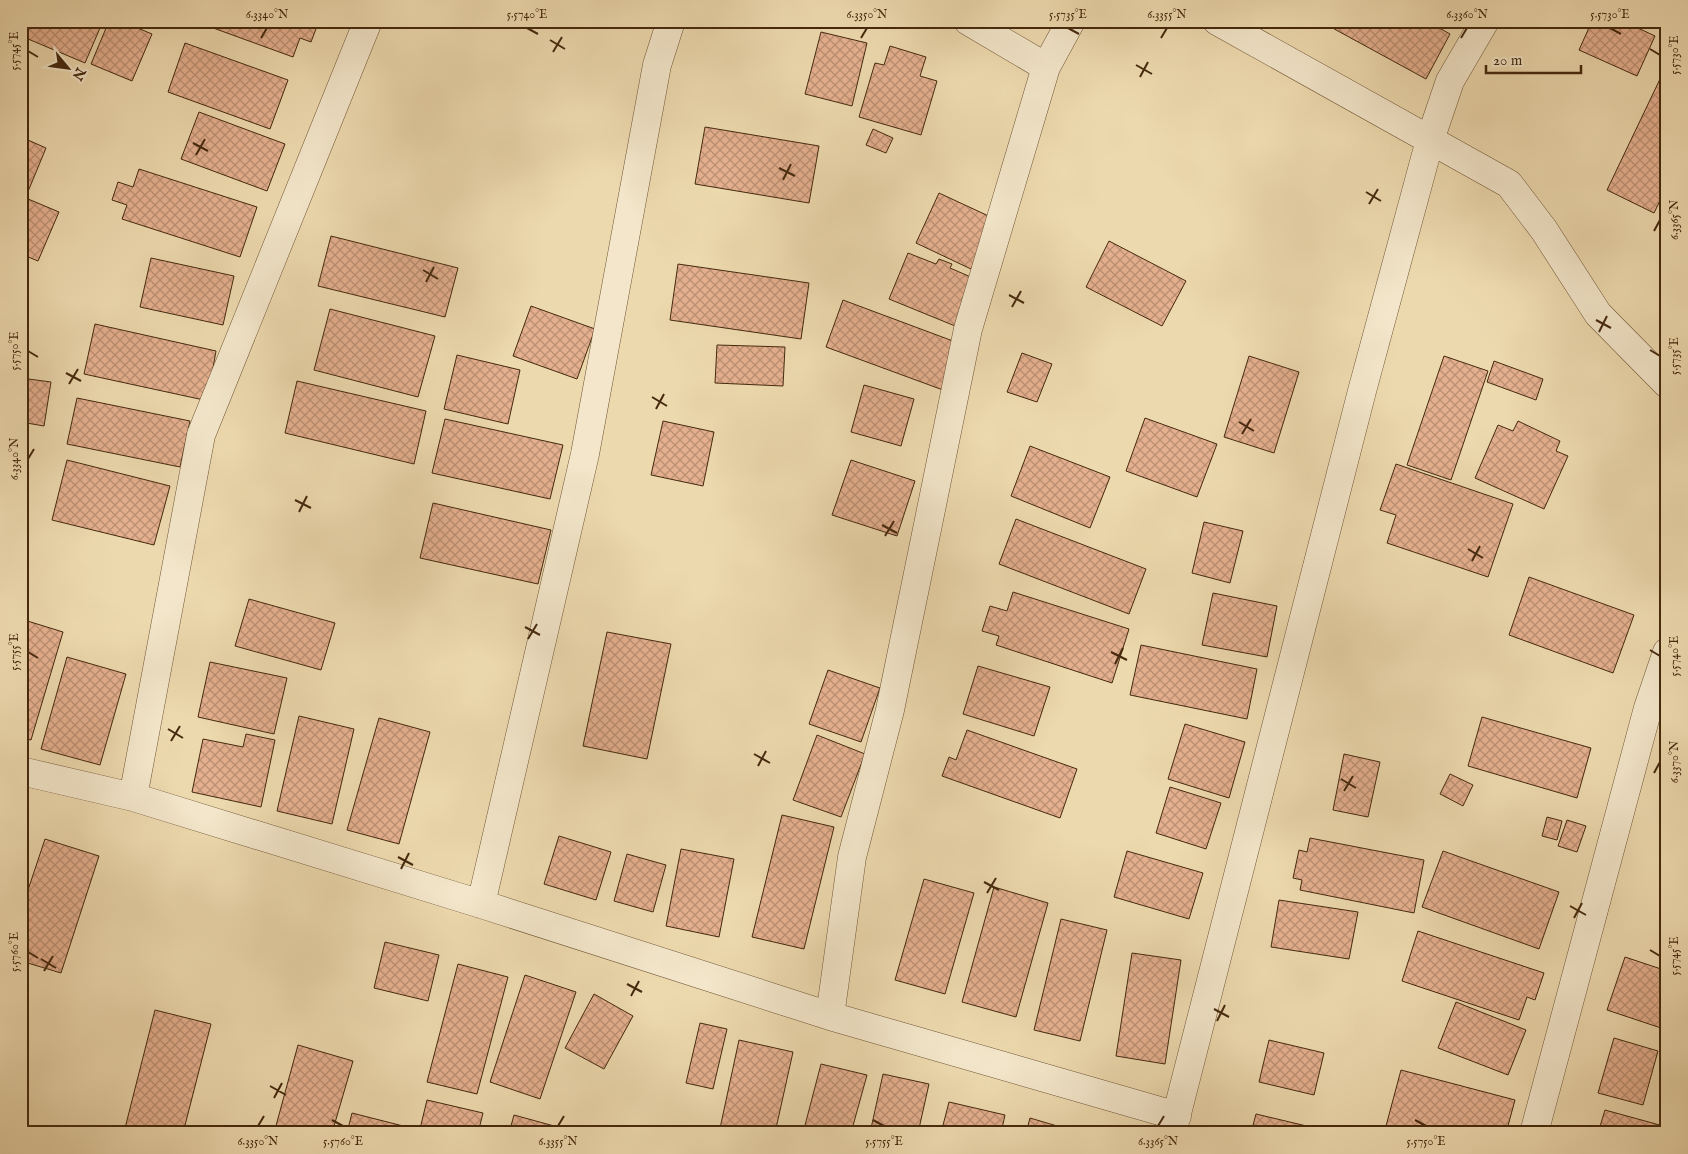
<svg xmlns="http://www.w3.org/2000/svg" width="1688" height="1154" viewBox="0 0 1688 1154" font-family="'IM FELL English',serif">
<defs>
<pattern id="building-cross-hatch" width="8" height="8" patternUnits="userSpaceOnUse" patternTransform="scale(1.25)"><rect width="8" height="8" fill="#e5b08f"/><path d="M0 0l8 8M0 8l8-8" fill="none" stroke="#bb8f73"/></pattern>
</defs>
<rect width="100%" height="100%" fill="#edd9ae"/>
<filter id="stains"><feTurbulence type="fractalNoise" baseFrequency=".004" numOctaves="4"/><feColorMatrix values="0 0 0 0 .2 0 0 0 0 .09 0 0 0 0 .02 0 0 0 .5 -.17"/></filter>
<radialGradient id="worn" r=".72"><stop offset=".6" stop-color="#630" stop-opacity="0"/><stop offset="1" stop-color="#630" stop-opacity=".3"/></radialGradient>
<path fill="url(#building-cross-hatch)" stroke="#45290e" d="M24 21H103L85 63 21 36V27Z
M109 21H121L152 34 132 81 91 64Z
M194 21H319L311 42 300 38 293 57Z
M1329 21H1427L1450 34 1426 79 1327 25Z
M1592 21H1623L1655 36 1637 76 1579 50Z
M821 32 867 43 852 106 805 94Z
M185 43 288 80 270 129 168 92Z
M890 46 926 57 920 76 937 81 921 135 859 117 875 63 884 65Z
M1661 77 1667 80V186L1654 213 1607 190Z
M199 112 285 144 267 191 181 159Z
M705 127 819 146 809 203 695 184Z
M873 129 893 138 886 153 866 145Z
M21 137 46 148 27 194 21 191Z
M139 169 257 207 240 257 122 219 127 205 112 200 118 182 133 187Z
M939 193 995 219 971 269 916 243Z
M21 196 59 212 38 261 21 254Z
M331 236 458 268 445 317 318 286Z
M1109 241 1186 281 1162 326 1086 287Z
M908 253 936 264 939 259 952 264 950 268 980 281 960 328 889 299Z
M151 258 234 276 223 325 140 307Z
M678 264 809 283 801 339 670 320Z
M843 300 961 344 943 390 826 347Z
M531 306 595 329 577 379 513 356Z
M330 309 435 336 418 397 314 370Z
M95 324 216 351 213 368 220 370 213 402 84 374Z
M717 345 785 347 783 386 715 383Z
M1022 353 1052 364 1037 402 1007 392Z
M457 355 520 370 508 424 444 409Z
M1249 356 1299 372 1274 453 1224 437Z
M1444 356 1488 371 1451 480 1407 465Z
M1494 361 1543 379 1536 400 1487 382Z
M21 378 51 382 44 426 21 422Z
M297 381 426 411 414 464 285 433Z
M864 385 914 399 901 446 851 432Z
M77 398 190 421 180 467 67 444Z
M1145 418 1217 444 1197 497 1126 471Z
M445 419 563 445 550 499 432 473Z
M663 421 714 432 703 486 651 475Z
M1518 421 1560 441 1556 451 1568 456 1544 509 1475 478 1498 425 1513 431Z
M1030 446 1110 477 1090 528 1011 496Z
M67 460 170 486 154 545 52 520Z
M851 460 915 481 897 536 832 515Z
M1396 464 1513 504 1488 577 1387 543 1396 515 1380 510Z
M433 503 551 530 538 584 420 558Z
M1016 519 1146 569 1129 614 999 564Z
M1204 522 1243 531 1230 583 1192 573Z
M1529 577 1634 615 1613 673 1509 635Z
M1013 592 1129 629 1112 683 996 645 999 636 982 631 990 606 1007 611Z
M1213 593 1277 606 1267 657 1202 645Z
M249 599 335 623 321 670 235 646Z
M21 619 63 632 31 740 21 738Z
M607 632 671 644 647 759 583 746Z
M1141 645 1257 669 1247 719 1130 695Z
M67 657 126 674 100 765 41 749Z
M210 662 287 678 274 734 198 717Z
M978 666 1050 687 1034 736 963 714Z
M828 670 880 688 861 742 809 724Z
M299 716 354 729 332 824 277 811Z
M1482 717 1591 748 1577 798 1468 766Z
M379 718 430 732 399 844 347 830Z
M1185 724 1245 742 1229 798 1168 779Z
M967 730 1077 769 1060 818 942 776 949 757 956 760Z
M246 734 275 740 261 807 192 792 203 739 243 747Z
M817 735 865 754 841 817 793 800Z
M1344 754 1380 762 1368 817 1333 810Z
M1450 774 1473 785 1463 806 1440 794Z
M1170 787 1221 803 1206 849 1156 833Z
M782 815 834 827 804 949 752 937Z
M1547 817 1562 821 1557 840 1542 836Z
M1567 820 1586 826 1577 852 1558 846Z
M21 822 27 824 21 845Z
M559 836 611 852 596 900 544 884Z
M1310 838 1424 860 1414 913 1300 890 1302 880 1293 878 1299 850 1307 852Z
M45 839 99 856 61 973 21 961V911Z
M681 849 734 859 719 937 666 926Z
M1127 851 1203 873 1189 919 1114 897Z
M1443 851 1559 892 1539 949 1422 907Z
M627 854 666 865 653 912 614 901Z
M924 879 974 893 945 994 895 980Z
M994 887 1048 903 1016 1017 962 1002Z
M1279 900 1358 912 1349 959 1271 947Z
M1061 919 1107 930 1080 1041 1034 1030Z
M1418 931 1544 973 1535 1000 1527 997 1519 1020 1402 981Z
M385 942 439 955 428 1001 374 988Z
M1132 953 1181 960 1165 1064 1116 1056Z
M1625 957 1667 971V1030L1607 1010Z
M458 964 508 977 477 1094 427 1082Z
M525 975 576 992 540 1099 490 1082Z
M594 994 633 1016 604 1069 565 1048Z
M1456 1002 1526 1030 1508 1075 1438 1048Z
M155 1010 211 1024 183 1133H126L124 1132Z
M700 1023 727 1029 713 1089 686 1083Z
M1614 1038 1658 1051 1643 1105 1598 1093Z
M739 1040 793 1052 775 1133H719Z
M1269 1040 1324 1053 1314 1095 1259 1082Z
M298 1045 353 1061 332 1133H274Z
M821 1064 867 1075 851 1133H803Z
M1401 1070 1515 1100 1506 1133H1409L1386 1126Z
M883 1074 929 1084 918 1133H870Z
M427 1100 483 1113 478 1133H419Z
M949 1102 1005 1115 1001 1133H941Z
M1605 1110 1667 1127V1133H1598Z
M352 1113 415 1129 414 1133H347Z
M1256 1114 1336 1133H1251Z
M514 1115 565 1129V1133H509Z
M1030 1118 1081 1133H1026Z"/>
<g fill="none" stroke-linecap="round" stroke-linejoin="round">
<defs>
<path id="street" d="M968 21 1046 67
M1217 21 1509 184 1544 230 1598 314 1667 384
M21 771 133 797 481 904 830 1016 1177 1116
M133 797 201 435 368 21
M481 904 585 454 657 65 671 21
M830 1016 852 857 890 710 968 329 1046 67 1071 21
M1172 1133 1362 391 1430 140 1450 81 1485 21
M1534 1133 1648 708 1667 652"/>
</defs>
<use href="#street" stroke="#6f5536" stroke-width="29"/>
<use href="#street" stroke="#f3e6ca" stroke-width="28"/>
</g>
<path fill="none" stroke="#45290e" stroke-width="2" d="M527 28 538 34M1068 28 1079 34M1610 28 1621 34M261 38 267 28M861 38 867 28M1161 38 1167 28M1461 38 1467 28M550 40 565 49M1650 49 1660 55M28 51 38 57M553 52 562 37M1136 65 1152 74M1140 77 1148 62M193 143 208 151M196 155 205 139M779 168 795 176M783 180 791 164M1366 192 1381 201M1369 204 1378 189M1654 231 1660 220M423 270 438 279M426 282 434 267M1009 295 1024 303M1012 307 1021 291M1596 320 1611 328M1599 332 1607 316M1650 350 1660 356M28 351 38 357M66 373 81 381M69 384 78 369M652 397 667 406M656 409 664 394M1239 422 1254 431M1242 434 1251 419M28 459 34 449M295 500 311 508M299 512 307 496M882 525 897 533M885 536 894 521M1468 549 1483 558M1472 561 1480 546M525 627 540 635M528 639 537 624M1650 650 1660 656M28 652 38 658M1111 652 1127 660M1115 664 1123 648M168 729 183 738M171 741 180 726M754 754 770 763M758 766 766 751M1654 773 1660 762M1341 779 1356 788M1344 791 1353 776M398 857 413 865M401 869 409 853M984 882 999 890M987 893 996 878M1570 906 1586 915M1574 918 1582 903M1650 950 1660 956M28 952 38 958M41 959 56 968M44 971 53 956M627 984 642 992M631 996 639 981M1214 1009 1229 1017M1217 1021 1225 1005M270 1086 286 1095M274 1098 282 1083M332 1120 343 1126M873 1120 884 1126M1415 1120 1426 1126M258 1126 264 1116M558 1126 564 1116M1158 1126 1164 1116"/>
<rect width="1688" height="1154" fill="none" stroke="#edd9ae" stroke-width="55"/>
<g transform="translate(68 68) rotate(119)" stroke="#f3e6ca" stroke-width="4" paint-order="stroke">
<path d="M0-4L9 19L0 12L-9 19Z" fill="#45290e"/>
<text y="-8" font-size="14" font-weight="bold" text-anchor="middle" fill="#45290e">N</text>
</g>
<path d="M1486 65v8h95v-8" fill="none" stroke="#45290e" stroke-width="2.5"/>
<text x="1493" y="65" font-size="15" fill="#45290e" stroke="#f3e6ca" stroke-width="4" paint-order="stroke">20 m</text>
<rect x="28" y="28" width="1632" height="1098" fill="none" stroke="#45290e" stroke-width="2"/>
<g font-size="12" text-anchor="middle" fill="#45290e">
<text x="267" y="18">6.3340°N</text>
<text x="527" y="18">5.5740°E</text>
<text x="867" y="18">6.3350°N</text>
<text x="1068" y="18">5.5735°E</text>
<text x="1167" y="18">6.3355°N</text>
<text x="1467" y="18">6.3360°N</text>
<text x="1610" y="18">5.5730°E</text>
<text transform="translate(14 51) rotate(-90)" y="4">5.5745°E</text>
<text transform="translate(1674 55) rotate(-90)" y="4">5.5730°E</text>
<text transform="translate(1674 220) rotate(-90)" y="4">6.3365°N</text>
<text transform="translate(14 351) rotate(-90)" y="4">5.5750°E</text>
<text transform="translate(1674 356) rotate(-90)" y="4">5.5735°E</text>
<text transform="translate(14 459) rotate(-90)" y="4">6.3340°N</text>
<text transform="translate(14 652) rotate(-90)" y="4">5.5755°E</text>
<text transform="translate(1674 656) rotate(-90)" y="4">5.5740°E</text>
<text transform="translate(1674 762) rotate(-90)" y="4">6.3370°N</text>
<text transform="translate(14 952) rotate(-90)" y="4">5.5760°E</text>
<text transform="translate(1674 956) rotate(-90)" y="4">5.5745°E</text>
<text x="258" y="1145">6.3350°N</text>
<text x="343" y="1145">5.5760°E</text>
<text x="558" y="1145">6.3355°N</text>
<text x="884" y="1145">5.5755°E</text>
<text x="1158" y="1145">6.3365°N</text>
<text x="1426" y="1145">5.5750°E</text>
</g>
<rect width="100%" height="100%" filter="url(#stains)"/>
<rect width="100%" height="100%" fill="url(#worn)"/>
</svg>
